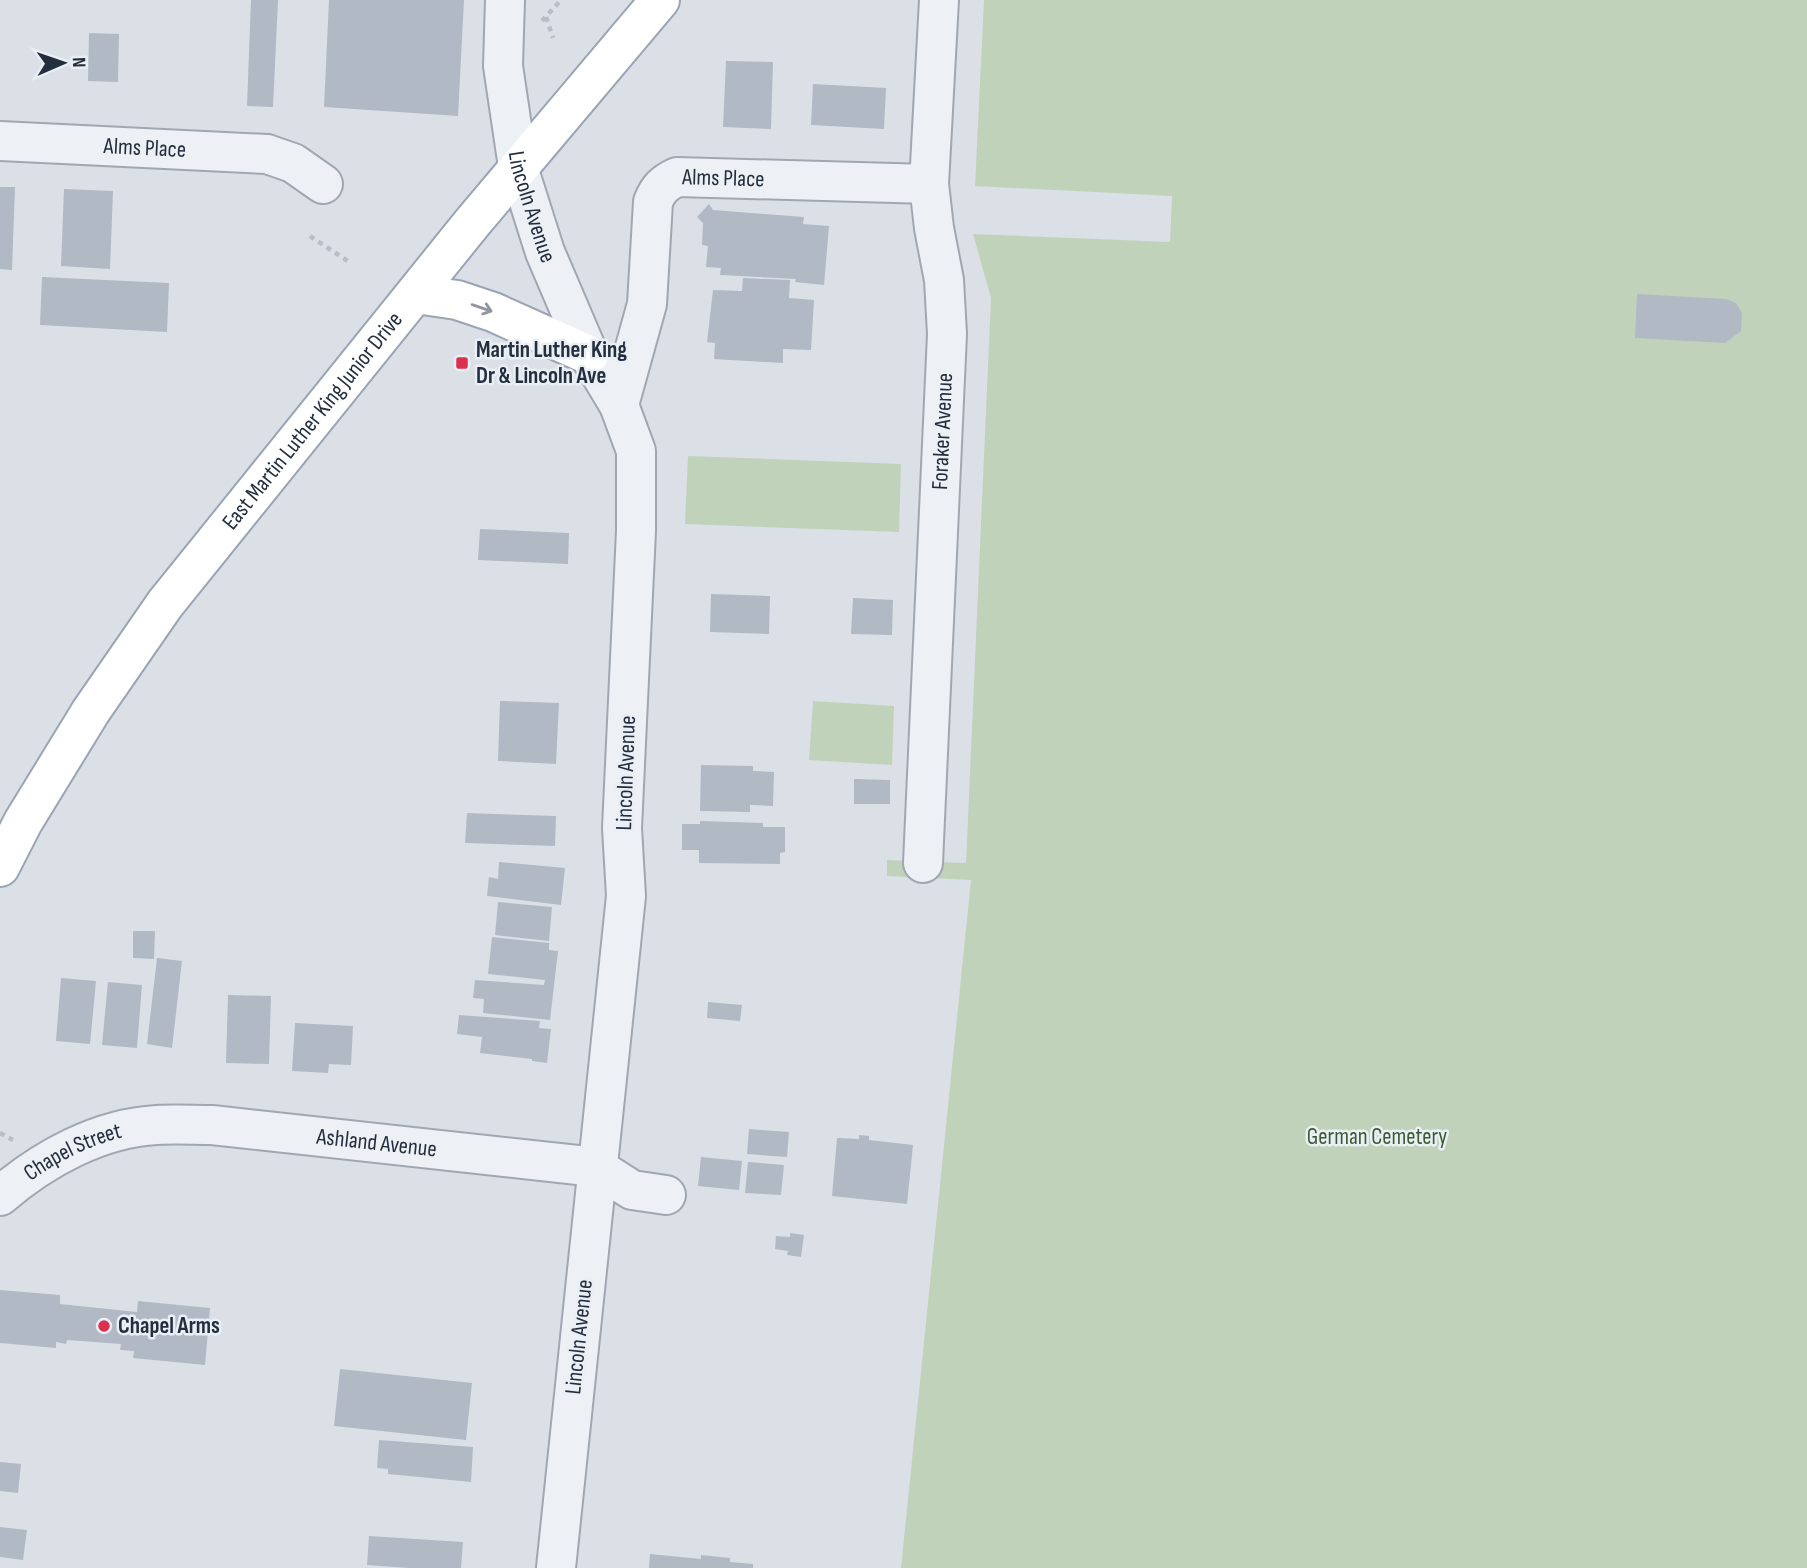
<svg xmlns="http://www.w3.org/2000/svg" width="1807" height="1568" viewBox="0 0 1807 1568" font-family="'Sofia Sans Condensed',sans-serif">
<rect width="100%" height="100%" fill="#dbe0e7"/>
<path fill="#c1d2bb" d="M984 0H1807V1568H901L971 880 887 876V860L966 863 991 298 973 234 1170 242 1172 196 975 186Z
M688 456 901 464 899 532 685 524Z
M813 701 894 706 892 765 809 760Z"/>
<path fill="#b1b9c4" d="M251 0H278L273 107 247 106Z
M329 0H464L458 116 324 107Z
M89 33 119 34 118 82 88 81Z
M726 61 773 62 771 129 723 127Z
M813 84 886 88 884 129 811 125Z
M0 187H15L12 270 0 269Z
M64 189 113 191 110 269 61 266Z
M709 204 713 210 804 217 803 224 829 226 824 285 795 282 796 279 720 275 721 268 706 267 708 246 702 245 703 223 697 217Z
M42 277 169 283 167 332 40 325Z
M743 278 790 280 789 298 814 300 811 350 783 349V363L714 359 715 343 707 342 713 290 742 291Z
M1637 294 1726 299 1736 303 1742 313 1741 331 1725 343 1635 338Z
M480 529 569 533 568 564 478 560Z
M711 594 770 596 769 634 710 632Z
M853 598 893 600 892 635 851 634Z
M500 701 559 703 556 764 498 761Z
M701 765 753 766V771L774 772 773 806 750 805V812L700 811Z
M854 779 890 780V804H854Z
M467 813 556 816 555 846 465 843Z
M700 821 763 823V827H785V852L780 853V864L699 863V850H682V824H700Z
M499 862 565 868 561 905 487 896 489 877 498 879Z
M498 902 552 907 549 941 495 935Z
M133 931H155L154 959 133 958Z
M492 937 549 943V950L558 951 550 1020 483 1013 484 999 473 998 475 980 544 985 545 980 488 974Z
M157 958 182 961 172 1048 147 1044Z
M61 978 96 981 90 1044 56 1041Z
M108 982 142 985 137 1048 102 1045Z
M228 995 271 996 269 1064 226 1063Z
M708 1002 742 1005 740 1021 707 1018Z
M459 1015 540 1021 539 1028 551 1029 547 1063 532 1061V1059L480 1053 482 1037 457 1034Z
M295 1023 353 1026 351 1065 329 1064 328 1073 292 1071Z
M749 1129 789 1132 787 1157 747 1154Z
M859 1135 869 1136V1140L913 1145 907 1204 832 1196 837 1138 859 1139Z
M701 1157 742 1161 739 1190 698 1186Z
M748 1162 784 1165 781 1195 745 1193Z
M790 1233 804 1235 801 1257 787 1255 788 1251 775 1249 776 1236 790 1237Z
M0 1290 60 1295V1304L137 1312 138 1301 210 1308 205 1365 133 1358 134 1351 120 1350 121 1344 67 1340 66 1344 56 1342V1348L0 1343Z
M340 1369 472 1383 466 1440 334 1426Z
M379 1440 473 1447 471 1482 388 1474V1469L377 1468Z
M0 1462 21 1464 18 1493 0 1491Z
M0 1527 27 1530 23 1560 0 1557Z
M369 1536 463 1542 461 1568H409L367 1565Z
M650 1554 701 1559V1555L730 1558V1562L753 1564V1568H649Z"/>
<g fill="none" stroke-linecap="round" stroke-linejoin="round">
<defs>
<g id="minor">
<path id="s1" d="M505 0 503 66 518 167 545 252 589 355 619 405 636 451V531L622 828 626 896 556 1568"/>
<path id="s2" d="M0 141 267 154 293 163 323 184"/>
<path id="s3" d="M619 405 647 304 653 202C658 189 664 183 677 177L929 184"/>
<path id="s4" d="M923 863 947 334 944 280 934 228 929 184 939 0"/>
<path id="s5" d="M0 1196C43 1159 99 1128 157 1125 175 1124 194 1125 212 1125L596 1167 632 1190 666 1195"/>
</g>
<g id="major">
<path d="M416 294 457 300 493 312 589 355"/>
<path id="s6" d="M0 867 23 822 91 711 165 604 472 223 660 0"/>
</g>
</defs>
<use href="#minor" stroke="#a0a7b1" stroke-width="42"/>
<use href="#major" stroke="#99a4b4" stroke-width="42"/>
<path stroke="#b8bec5" stroke-width="4.5" stroke-dasharray="5 5" stroke-linecap="butt" d="M546 17 553 38
M542 21 560 1
M310 236 349 262
M0 1133 13 1140"/>
<use href="#minor" stroke="#edf0f5" stroke-width="38"/>
<use href="#major" stroke="#fff" stroke-width="38"/>
</g>
<defs><path id="oneway-shaft" d="M-6 0H5M1.5-3L5.5 0L1.5 3" fill="none" stroke-width="1.6" stroke-linecap="round" stroke-linejoin="round" transform="scale(1.75)"/></defs>
<use stroke="#91969e" href="#oneway-shaft" transform="translate(482 308) rotate(19)"/>
<g fill="#db314e" stroke="#eaeff5" stroke-width="2.5">
<rect x="455" y="356" width="14" height="14" rx="3.5"/>
<circle cx="104" cy="1326" r="7"/>
</g>
<g text-anchor="middle" dominant-baseline="central" stroke-width="5" stroke-linejoin="round" paint-order="stroke">
<g font-size="23" fill="#232e3e" stroke="#eaeff5">
<text stroke="none"><textPath href="#s2" startOffset="145">Alms Place</textPath></text>
<text stroke="none"><textPath href="#s3" startOffset="289">Alms Place</textPath></text>
<text stroke="none"><textPath href="#s1" startOffset="210">Lincoln Avenue</textPath></text>
<text stroke="none"><textPath href="#s6" startOffset="546">East Martin Luther King Junior Drive</textPath></text>
<text stroke="none"><textPath href="#s4" startOffset="432">Foraker Avenue</textPath></text>
<text transform="translate(626 773) rotate(-88)">Lincoln Avenue</text>
<text stroke="none"><textPath href="#s5" startOffset="396">Ashland Avenue</textPath></text>
<text stroke="none"><textPath href="#s5" startOffset="86">Chapel Street</textPath></text>
<text transform="translate(579 1337) rotate(-84)">Lincoln Avenue</text>
</g>
<g font-size="23" font-weight="bold" fill="#232e3e" stroke="#eaeff5" text-anchor="start">
<text x="476" y="350">Martin Luther King<tspan x="476" dy="26">Dr &amp; Lincoln Ave</tspan></text>
<text x="118" y="1326">Chapel Arms</text>
</g>
<g font-size="23" fill="#395b2f" stroke="#eaeff5">
<text x="1377" y="1137">German Cemetery</text>
</g>
</g>
<g transform="translate(63 63) rotate(88)" stroke="#eaeff5" stroke-width="5" paint-order="stroke">
<path d="M0-5L12 26L0 18L-12 26Z" fill="#232e3e"/>
<text y="-10" font-size="19" font-weight="bold" text-anchor="middle" fill="#232e3e">N</text>
</g>
</svg>
